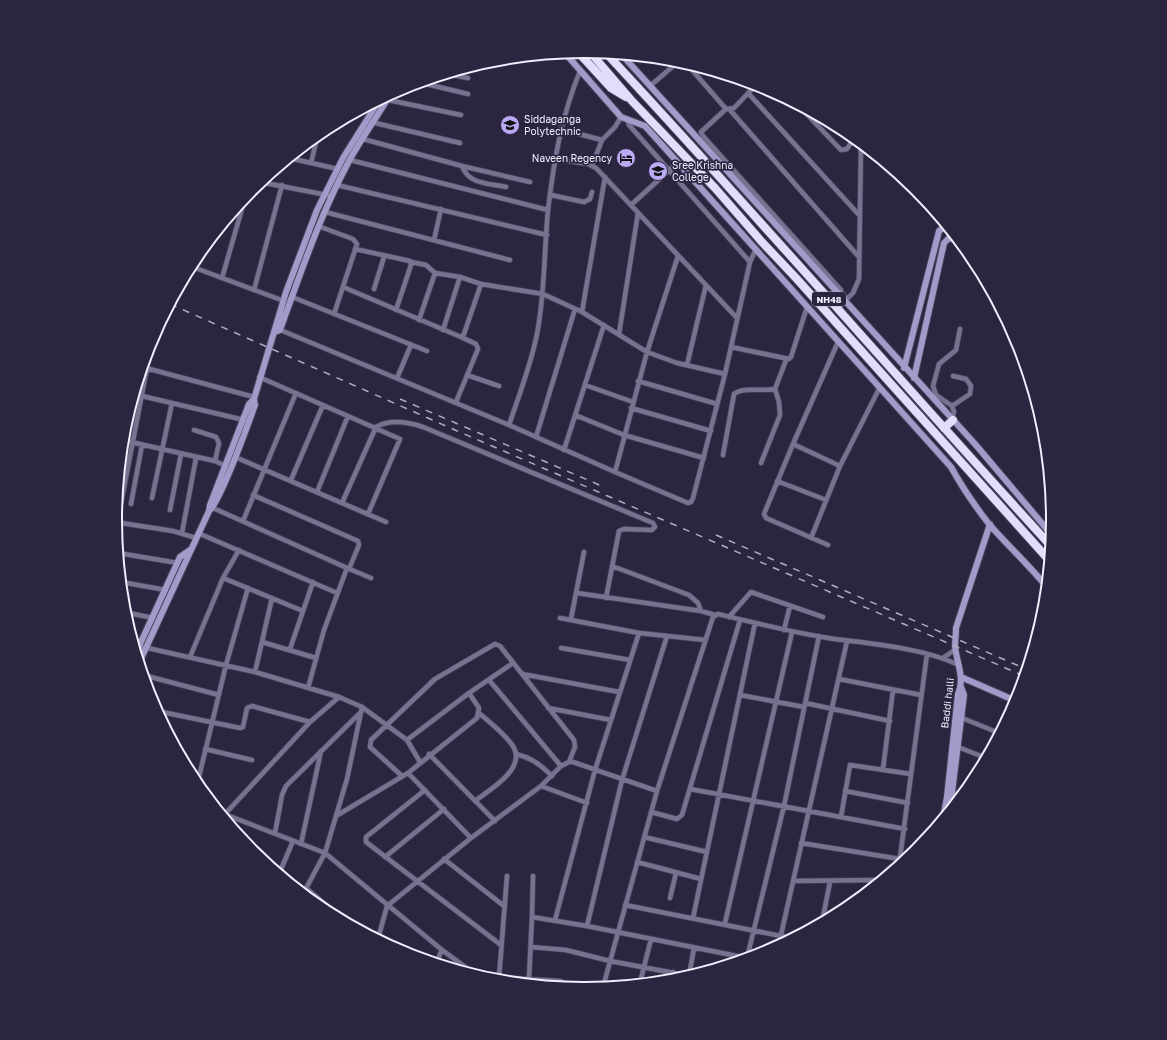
<svg xmlns="http://www.w3.org/2000/svg" width="1167" height="1040" viewBox="0 0 1167 1040" font-family="'Golos Text',sans-serif">
<rect width="100%" height="100%" fill="#2b2540"/>
<g fill="none" stroke-linecap="round" stroke-linejoin="round">
<defs>
<path id="street" d="M495 61V60
M686 63 726 109 734 108 756 85
M447 74 468 78
M418 82 468 94
M650 86 679 61
M748 93 860 216
M388 100 461 115
M799 106 841 150 847 149 854 138
M367 107H375
M726 109 701 132 703 136 841 290
M730 110 859 257
M628 121 629 125 750 262
M371 122 460 143
M560 129 602 140
M363 139 462 166 530 182
M289 158 338 169
M555 159 588 164 596 168 737 318
M350 160 548 210
M311 163 318 134
M462 166C469 185 488 183 506 187
M592 166 602 140 615 127 621 117
M260 182 332 196
M337 185 547 235
M551 195 584 202 590 199 592 192
M631 205 677 163
M325 212 510 260
M318 226 353 239 357 244 334 314
M434 240 441 209
M355 249 410 261 411 265 396 310
M411 262 426 265 435 273 460 277 481 284
M190 266 284 301
M195 268 198 254
M222 278 246 195
M343 287 461 337 464 334 481 284 543 294 582 312 647 352 677 363 725 374
M374 289 384 257
M254 290 282 185
M292 297 427 351
M846 300 853 293 859 279 861 144
M582 312 605 177
M419 320 435 273
M278 329 509 425 615 472 688 503 691 502 693 498 725 374 750 262 756 249
M443 330 460 277
M619 334 638 213
M731 347 789 359 791 357 807 307
M687 365 706 285
M142 367 254 397
M467 375 499 386
M259 377 400 439 368 514
M397 378 411 345
M638 381 717 404
M585 385 633 402
M142 396 244 420
M132 401 140 403
M456 402 478 349 476 344 461 337
M952 406 970 394 971 386 966 379 953 376
M631 408 711 431
M575 415 624 435 704 458
M952 419 954 412 952 406 936 395 933 386 939 364 956 350 960 329
M509 425C519 395 531 365 537 334 545 293 544 252 548 210 554 160 561 118 580 71
M194 430 216 437 219 443 215 461
M536 437 575 309
M122 440 215 461 226 466
M793 444 840 466
M564 450 604 325
M723 455 734 394C744 386 763 392 775 389L786 360
M235 457 386 522
M761 463 780 415 779 402 775 389
M615 472 647 352 678 256
M291 480 323 405
M777 481 826 500
M317 492 348 416
M253 495 358 541 359 545 349 569
M152 498 172 403
M121 503 147 368 150 350 149 345
M342 503 376 427C390 419 408 422 423 427L653 523 655 527 652 530 624 529 619 531 606 598
M131 504 142 445
M213 508 347 568 324 630 308 688
M170 510 181 454
M243 521 296 393
M115 522 173 531 196 538
M182 533 196 458
M198 533 337 593
M811 538 840 466 880 387
M828 545 766 518 764 514 793 444 838 342
M118 553 178 563
M612 566 689 595 698 603 701 611
M347 568 371 578
M223 578 303 611
M121 582 166 590
M577 593 701 611 715 615
M124 612 153 618
M729 617 751 592 823 617
M560 618 639 633 705 640
M571 619 584 552
M784 630 790 606
M262 642 316 658
M134 645 255 672 339 697 362 707 407 740 469 693 513 663
M561 648 630 660
M290 649 313 582
M190 657 223 578 239 550
M943 658 956 649
M255 672 272 598
M522 674 619 692
M143 675 219 695
M839 679 921 695
M489 680 561 766
M740 695 804 707
M805 703 890 721
M548 708 611 720
M157 711 240 728 243 727 247 708 252 706 310 722
M962 718 999 733
M407 740 420 762
M958 747 986 758
M205 749 252 760
M429 754 495 821
M516 754C531 758 540 764 552 776
M883 769 893 690
M408 773 471 838
M402 776 370 747 371 740 435 679 495 644 500 646 574 740 575 747 569 762
M197 785 226 665 248 588
M541 786 587 803
M690 789 905 829
M425 790 366 837V842L501 945
M845 791 908 803
M475 801C489 790 525 770 514 748 508 736 489 722 479 713
M219 812 325 853 442 950 468 969 492 977 560 981 581 989
M651 812 677 819 682 815 740 620
M225 814 310 722 339 697
M336 816 408 773 477 718 479 708 469 693
M841 817 850 765 911 774
M275 833 282 795 286 786 360 713
M644 837 707 852
M801 843 900 859
M301 844 321 751
M385 857 444 809
M444 859 504 906
M637 862 701 879
M899 865 927 654
M279 874 293 841
M793 881 880 880
M306 888 347 923
M303 894 325 853 347 779 362 707
M670 898 676 873
M625 905 791 938
M532 917 533 876
M693 918 755 623
M555 920 595 770 639 633
M822 922 830 882
M725 923 792 632
M587 926 622 780 667 636
M781 935 847 641
M378 939 387 906 471 838 541 786 561 766 569 762H573L657 791
M531 947 566 950 610 961 690 976
M747 958 784 806 819 636
M436 963 442 950
M689 976 694 948
M499 978 507 876
M529 979 532 917 587 926 747 958
M671 980 673 972
M640 983 651 939
M603 987 657 791 713 617 718 614C755 623 791 632 828 638 870 644 920 647 959 665"/>
<path id="secondary" d="M565 53 621 117 645 126 951 467C962 487 975 506 989 524 1007 545 1028 564 1046 586
M622 55 975 444 1051 534
M275 332 280 330C301 272 320 215 349 161 362 137 378 116 391 93
M904 368 939 231 946 226
M914 378 944 243 948 239 956 238
M209 511C221 501 248 424 255 405L254 399
M136 653 180 557 190 550
M139 663 209 511 210 505 249 404 254 399 286 292 317 210 343 158 380 99
M961 677 1016 701
M950 809 964 695 961 687
M943 818 947 797 958 694C965 679 957 663 955 647 955 641 956 634 956 628L990 524"/>
<path id="highway" d="M578 52 611 88 626 97
M590 52 632 101 715 188 761 241 796 278 1049 560
M606 53C757 215 901 382 1050 545
M944 428 953 420"/>
</defs>
<use href="#street" stroke="#47415a" stroke-width="6"/>
<use href="#secondary" stroke="#47415a" stroke-width="8"/>
<use href="#highway" stroke="#47415a" stroke-width="10"/>
<use href="#street" stroke="#77728f" stroke-width="4.5"/>
<use href="#secondary" stroke="#a39ac9" stroke-width="6"/>
<use href="#highway" stroke="#e2ddfb" stroke-width="8"/>
<path stroke="#b1adc0" stroke-width="1.5" stroke-dasharray="7 7" stroke-linecap="butt" d="M170 304 455 430 1024 676
M400 399 604 487
M716 535 1026 669"/>
</g>
<defs>
<symbol id="university-disc" viewBox="-11 -11 22 22"><circle r="9.5" fill="#baaaf6" stroke="#2b2540"/><path d="M0-5L7-2L0 1L-7-2ZM-4 1L0 2.5L4 1V4Q0 6-4 4Z" fill="#111"/></symbol>
<symbol id="hotel-disc" viewBox="-11 -11 22 22"><circle r="9.5" fill="#baaaf6" stroke="#2b2540"/><path d="M-6-4.5h1.5V1H6V5H4.5V3h-9V5H-6ZM-4 0a1.8 1.8 0 1 1 3.6 0ZM.5 0V-2.5h3Q6-2.5 6 0Z" fill="#111"/></symbol>
</defs>
<g fill-rule="evenodd">
<use href="#university-disc" x="499" y="114" width="22" height="22"/>
<use href="#hotel-disc" x="615" y="147" width="22" height="22"/>
<use href="#university-disc" x="647" y="160" width="22" height="22"/>
</g>
<g text-anchor="middle" dominant-baseline="central" stroke-width="3.5" stroke-linejoin="round" paint-order="stroke">
<rect fill="#2b2540" stroke="#b6b2c4" stroke-width="1" x="812" y="292" width="34" height="14" rx="3"/>
<g font-size="9" font-weight="bold" fill="#f1eefd">
<text x="829" y="299">NH48</text>
</g>
<g font-size="10" fill="#f1eefd" stroke="#2b2540" text-anchor="start">
<text x="524" y="119">Siddaganga<tspan x="524" dy="12">Polytechnic</tspan></text>
<text x="612" y="158" text-anchor="end">Naveen Regency</text>
<text x="672" y="165">Sree Krishna<tspan x="672" dy="12">College</tspan></text>
</g>
<g font-size="10" fill="#f1eefd" stroke="#2b2540">
<text transform="translate(947 703) rotate(-83)">Baddi halli</text>
</g>
</g>
<path d="M0 0H1167V1040H0ZM122 520a462 462 0 1 1 924 0a462 462 0 1 1-924 0Z" fill="#2b2540" fill-rule="evenodd"/>
<path fill="none" stroke="#f1eefd" stroke-width="2" d="M122 520a462 462 0 1 1 924 0a462 462 0 1 1-924 0Z"/>
</svg>
